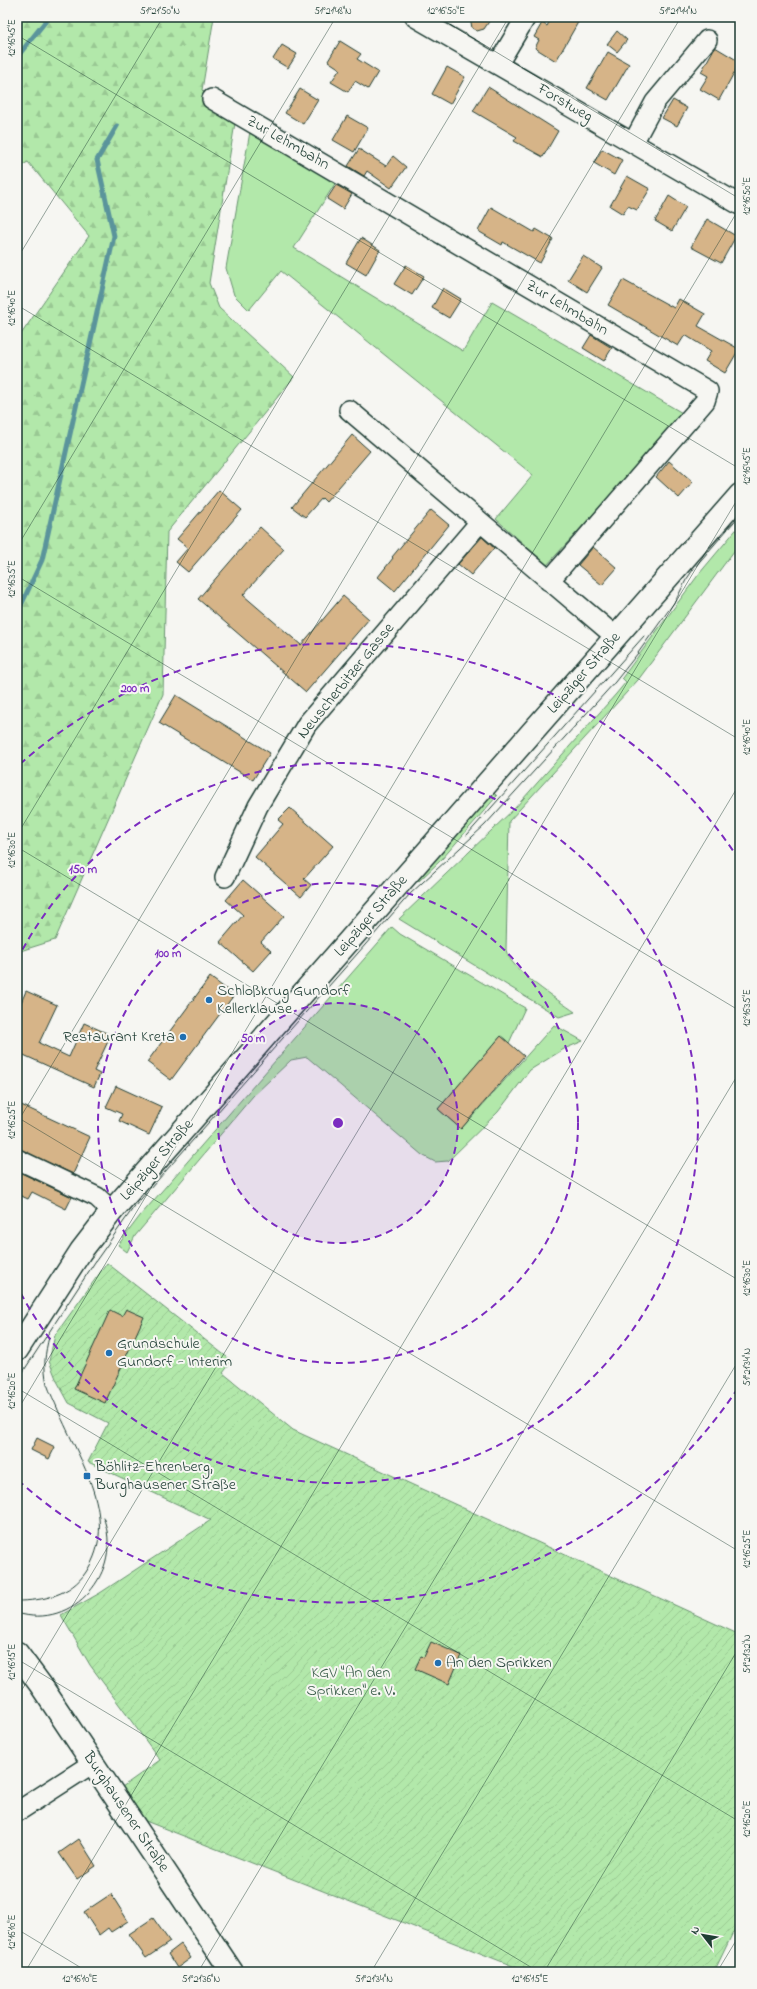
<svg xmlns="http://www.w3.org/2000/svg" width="757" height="1989" viewBox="0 0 757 1989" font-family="'Indie Flower',sans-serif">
<defs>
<pattern id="forest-firs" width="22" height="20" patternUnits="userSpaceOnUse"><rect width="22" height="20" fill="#b2e8aa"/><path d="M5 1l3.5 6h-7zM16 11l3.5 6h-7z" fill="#99c893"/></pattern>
<pattern id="garden-furrows" width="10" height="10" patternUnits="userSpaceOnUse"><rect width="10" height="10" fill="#b2e8aa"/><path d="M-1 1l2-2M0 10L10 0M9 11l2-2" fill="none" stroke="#99c893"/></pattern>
</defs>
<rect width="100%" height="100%" fill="#f6f6f2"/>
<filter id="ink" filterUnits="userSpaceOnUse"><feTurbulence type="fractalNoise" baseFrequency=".025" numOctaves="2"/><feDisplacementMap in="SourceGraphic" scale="8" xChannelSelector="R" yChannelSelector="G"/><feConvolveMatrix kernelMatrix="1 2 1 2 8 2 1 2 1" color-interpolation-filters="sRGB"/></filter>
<g filter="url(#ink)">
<path fill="#b2e8aa" stroke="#68926f" d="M251 126 338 179 294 248 463 351 492 302 684 414 547 565 496 519 533 475 281 271 249 310 234 295 226 268Z
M740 525V543L638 680 509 821 506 950C510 970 558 1000 575 1012L559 1017 399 919 515 808 616 694 626 682 622 678 699 574Z
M492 791 497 796 442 859 418 882 415 880Z
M392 927 400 934 525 1008 509 1043 501 1036 438 1109 461 1129 554 1025 583 1041 564 1049 530 1070 498 1112 448 1161 435 1162 422 1155 307 1057 291 1060 253 1096 135 1236 127 1252 118 1245 140 1216Z"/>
<path fill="url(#forest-firs)" stroke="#68926f" d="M17 17H214L202 90 235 123 209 283 219 308 294 377 167 532 163 694 55 940 17 952V340L89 236 28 162 17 168Z"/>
<path fill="url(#garden-furrows)" stroke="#68926f" d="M107 1263 232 1361 223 1373 293 1430 740 1635V1918L714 1972H528L143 1820 122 1787 160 1760 90 1665 61 1615 100 1593 211 1520 88 1462 108 1423 69 1403 57 1381 49 1361 55 1335Z"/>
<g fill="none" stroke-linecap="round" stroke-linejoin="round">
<path stroke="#5a949b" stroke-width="5" d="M17 57 49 17
M17 614 42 560 114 236 97 160 117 126"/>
</g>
<path fill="#d6b488" stroke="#1f3d34" d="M470 17H492L484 29 477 31 472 28Z
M552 17H581L556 61 535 48 539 40 534 37 542 23 547 26Z
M617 31 627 40 617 52 607 44Z
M340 41 361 54 357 59 378 72 368 89 355 81 348 92 331 82 340 69 328 61Z
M282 45 297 54 288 68 273 59Z
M715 47 740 62 719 100 700 89 708 76 701 72Z
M608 52 629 64 608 100 587 88Z
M447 67 465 77 450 104 432 94Z
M488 87 558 131 543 157 514 141 517 137 473 111Z
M300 89 318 100 303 124 285 113Z
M673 100 687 108 677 126 662 118Z
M347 116 368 128 354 152 333 140Z
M359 149 386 166 393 156 406 167 391 188 367 171 364 176 348 166Z
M602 149 622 160 614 175 594 163Z
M627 176 650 189 637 210 628 206 623 214 610 206Z
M336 185 352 194 343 209 327 199Z
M669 196 686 207 672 231 655 221Z
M491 207 534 232 536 229 553 239 540 263 503 242 502 245 478 231Z
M707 219 736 236 721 263 691 247Z
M361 238 380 250 366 275 346 263Z
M583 256 602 268 587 292 568 280Z
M406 265 424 276 412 295 394 284Z
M623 280 674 308 679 299 705 314 698 326 739 349 725 373 705 361 711 351 685 335 678 346 608 305Z
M443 288 461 299 449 318 432 308Z
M591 335 612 348 604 361 583 348Z
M352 435 370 451 326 502 322 498 305 517 292 507Z
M669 461 693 482 679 498 656 477Z
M219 490 242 510 188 572 176 562 188 548 177 539Z
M431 510 449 525 395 591 378 577 393 558 392 557Z
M260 527 284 549 243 595 301 645 343 596 369 619 306 692 198 599Z
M482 537 494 548 471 575 458 564Z
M593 547 617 568 602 585 578 565Z
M176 695 270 753 253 780 159 723Z
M290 808 333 846 304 879 311 885 301 897 255 857 283 824 278 820Z
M243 880 284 916 261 942 271 951 253 971 220 942 243 915 226 900Z
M210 977 234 995 171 1080 147 1062Z
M26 991 57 1005 39 1043 69 1057 84 1023 111 1035 94 1071 100 1074 94 1087 17 1052V1012Z
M501 1036 524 1056 461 1129 438 1109Z
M116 1086 162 1107 149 1135 119 1121 122 1114 106 1107Z
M17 1103 90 1137 73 1174 17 1148Z
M17 1171 72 1197 66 1209 32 1192 28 1199 17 1194Z
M126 1309 144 1317 105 1403 74 1389 110 1310 122 1316Z
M37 1438 55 1447 49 1459 31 1450Z
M431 1642 461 1655 449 1684 415 1669 421 1656 424 1657Z
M79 1839 96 1866 77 1879 59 1853Z
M111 1894 128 1921 111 1932 108 1928 99 1935 84 1912Z
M153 1918 170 1942 146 1958 129 1934Z
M181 1944 191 1958 177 1968 168 1954Z"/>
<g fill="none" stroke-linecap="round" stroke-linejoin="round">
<defs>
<path id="street" d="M415 17 740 205
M498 64 526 17
M212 99 708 391 705 401 549 581
M633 143 655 102 707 40
M349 410 616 637
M225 877 258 806 307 724 480 522
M17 1159 97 1197 112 1211
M17 1812 93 1763"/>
<path id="secondary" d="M17 1350 81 1251 112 1211 740 495
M17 1653 40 1684 232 1972"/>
</defs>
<use href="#street" stroke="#1f3d34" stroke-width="22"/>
<use href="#secondary" stroke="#1f3d34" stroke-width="25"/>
<use href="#street" stroke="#f6f6f2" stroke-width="19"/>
<use href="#secondary" stroke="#f6f6f2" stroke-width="22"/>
<path stroke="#1f3d34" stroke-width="1" d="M467 835 644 636
M17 1381 95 1262 134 1207 410 894 485 825 615 682 638 653 676 600 686 580 695 567 740 515
M17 1601C43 1601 71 1595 86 1572 121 1519 79 1460 58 1410 55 1402 50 1393 47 1384 43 1367 45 1353 49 1337
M17 1613C73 1631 125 1571 103 1517"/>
</g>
</g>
<path fill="none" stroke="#1f3d34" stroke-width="1" stroke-opacity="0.45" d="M438 17 740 199M17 35 740 469M17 259 163 17M17 305 740 740M17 547 336 17M17 576 740 1011M17 835 509 17M17 847 740 1281M17 1117 740 1552M17 1123 681 17M17 1388 740 1822M17 1411 740 207M17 1659 539 1972M17 1698 740 495M17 1929 88 1972M25 1972 740 783M198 1972 740 1071M371 1972 740 1358M544 1972 740 1646M717 1972 740 1934"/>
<circle cx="338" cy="1123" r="120" fill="#7b2cbf" fill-opacity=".12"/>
<g fill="none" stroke="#7b2cbf" stroke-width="2" stroke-dasharray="7 5">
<circle cx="338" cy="1123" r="120"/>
<circle cx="338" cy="1123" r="240"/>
<path d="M17 960A360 360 0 1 1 17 1286"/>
<path d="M738 1388A480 480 0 0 1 20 1482M20 764A480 480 0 0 1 738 858"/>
</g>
<g fill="#1f6fb2" stroke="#f6f6f2" stroke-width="1.5">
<circle cx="209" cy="1000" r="4"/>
<circle cx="183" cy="1037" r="4"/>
<circle cx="109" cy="1353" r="4"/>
<rect x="83" y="1472" width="8" height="8" rx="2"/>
<circle cx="438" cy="1663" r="4"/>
</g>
<g text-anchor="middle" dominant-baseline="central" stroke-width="4" stroke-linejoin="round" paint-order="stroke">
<g font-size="16" fill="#1f3d34" stroke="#f6f6f2">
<text transform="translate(565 103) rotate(30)">Forstweg</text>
<text transform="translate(288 143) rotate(30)">Zur Lehmbahn</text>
<text transform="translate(567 308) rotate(31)">Zur Lehmbahn</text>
<text transform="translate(584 673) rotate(-49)">Leipziger Straße</text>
<text transform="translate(346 681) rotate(-51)">Neuscherbitzer Gasse</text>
<text transform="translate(371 916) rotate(-49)">Leipziger Straße</text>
<text transform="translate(157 1160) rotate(-49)">Leipziger Straße</text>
<text transform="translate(126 1812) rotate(56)">Burghausener Straße</text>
</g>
<g font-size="16" fill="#1f3d34" stroke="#f6f6f2" text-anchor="start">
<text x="217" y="991">Schloßkrug Gundorf<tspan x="217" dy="18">Kellerklause</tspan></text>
<text x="175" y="1037" text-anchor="end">Restaurant Kreta</text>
<text x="117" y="1344">Grundschule<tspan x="117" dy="18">Gundorf - Interim</tspan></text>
<text x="95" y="1467">Böhlitz-Ehrenberg,<tspan x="95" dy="18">Burghausener Straße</tspan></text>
<text x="446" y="1663">An den Sprikken</text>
</g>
<g font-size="16" fill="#3c5f4c" stroke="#f6f6f2">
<text x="351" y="1673">KGV "An den<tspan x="351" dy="18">Sprikken" e. V.</tspan></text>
</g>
</g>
<circle cx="338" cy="1123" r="6" fill="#7b2cbf" stroke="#f6f6f2" stroke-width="2"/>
<g font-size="12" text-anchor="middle" font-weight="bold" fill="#7b2cbf" stroke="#f6f6f2" stroke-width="4" stroke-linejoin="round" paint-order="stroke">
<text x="135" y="692">200 m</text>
<text x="83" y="873">150 m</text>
<text x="168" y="957">100 m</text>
<text x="253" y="1042">50 m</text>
</g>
<rect width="757" height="1989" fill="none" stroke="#f6f6f2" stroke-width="44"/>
<g transform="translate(703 1935) rotate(301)" stroke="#f6f6f2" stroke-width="3" paint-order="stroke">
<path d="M0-3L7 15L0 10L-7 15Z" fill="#1f3d34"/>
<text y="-6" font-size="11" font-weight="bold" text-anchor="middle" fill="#1f3d34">N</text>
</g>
<rect x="22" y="22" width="713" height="1945" fill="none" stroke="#1f3d34" stroke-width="1.5"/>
<g font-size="10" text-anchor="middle" fill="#1f3d34">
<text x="160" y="14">51°21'50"N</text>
<text x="333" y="14">51°21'48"N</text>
<text x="446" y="14">12°16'50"E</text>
<text x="678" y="14">51°21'44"N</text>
<text transform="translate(11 38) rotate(-90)" y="4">12°16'45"E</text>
<text transform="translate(746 196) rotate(-90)" y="4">12°16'50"E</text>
<text transform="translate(11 308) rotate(-90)" y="4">12°16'40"E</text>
<text transform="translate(746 466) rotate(-90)" y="4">12°16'45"E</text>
<text transform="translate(11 579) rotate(-90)" y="4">12°16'35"E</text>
<text transform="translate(746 737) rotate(-90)" y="4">12°16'40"E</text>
<text transform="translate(11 850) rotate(-90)" y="4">12°16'30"E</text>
<text transform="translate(746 1008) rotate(-90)" y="4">12°16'35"E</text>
<text transform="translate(11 1120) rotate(-90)" y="4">12°16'25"E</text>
<text transform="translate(746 1278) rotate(-90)" y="4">12°16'30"E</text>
<text transform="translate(746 1367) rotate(-90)" y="4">51°21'34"N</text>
<text transform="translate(11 1391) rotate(-90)" y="4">12°16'20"E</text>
<text transform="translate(746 1549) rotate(-90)" y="4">12°16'25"E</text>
<text transform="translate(746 1654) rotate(-90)" y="4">51°21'32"N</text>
<text transform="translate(11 1662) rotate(-90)" y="4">12°16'15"E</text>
<text transform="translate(746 1819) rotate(-90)" y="4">12°16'20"E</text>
<text transform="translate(11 1932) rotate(-90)" y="4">12°16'10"E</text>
<text x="80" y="1982">12°16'10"E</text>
<text x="201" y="1982">51°21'36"N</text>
<text x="374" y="1982">51°21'34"N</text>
<text x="530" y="1982">12°16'15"E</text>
</g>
</svg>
